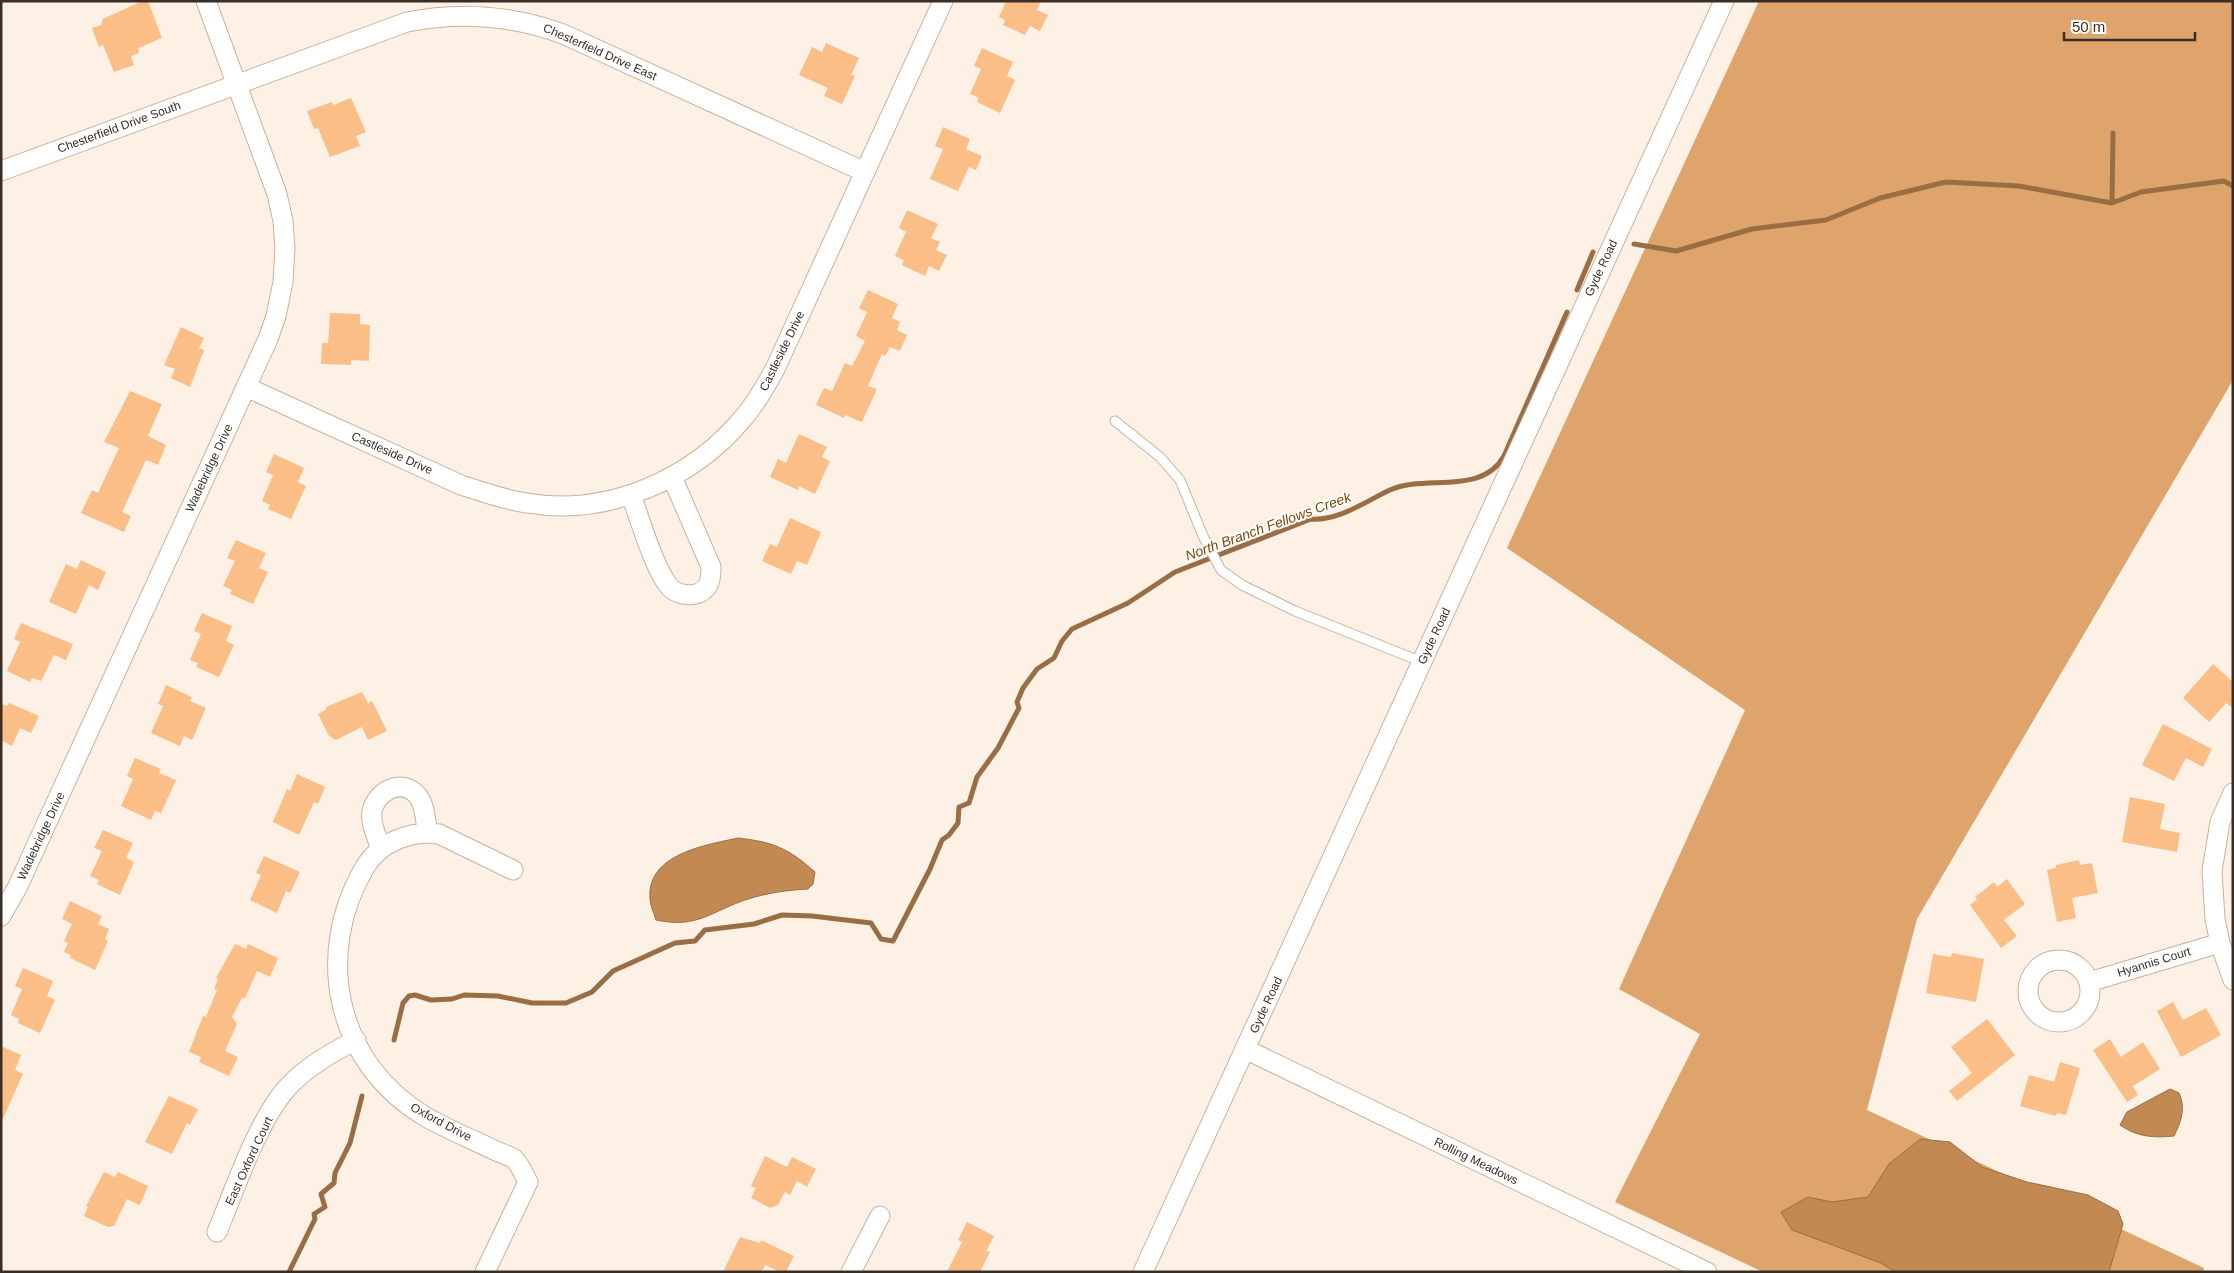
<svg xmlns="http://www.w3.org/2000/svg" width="2234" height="1273" viewBox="0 0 2234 1273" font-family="Arial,sans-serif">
<rect width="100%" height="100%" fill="#fdf1e6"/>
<path fill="#dea46c" d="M1759 1H2233V380L1917 919 1867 1110 2204 1268 2203 1272H1763L1615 1202 1700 1034 1619 989 1745 710 1507 548Z"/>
<path fill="#c28a52" stroke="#996e44" d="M738 838C773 842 788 848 815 872L813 884 808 889C788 890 767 893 748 899 711 911 698 929 656 920 654 913 650 905 650 898 647 854 706 845 738 838Z
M2170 1089 2179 1093C2186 1108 2181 1122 2174 1136 2154 1138 2137 1137 2120 1125L2127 1112Z
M1920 1139 1950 1142 1982 1167 2027 1182 2088 1195 2118 1211 2123 1224 2109 1272H1895L1881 1263 1792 1230 1781 1212 1808 1197 1832 1202 1868 1197 1889 1164Z"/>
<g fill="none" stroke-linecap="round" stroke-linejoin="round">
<path stroke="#996e44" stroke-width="5" d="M2112 203 2113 133
M1634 244 1676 251 1752 229 1826 220 1880 198 1946 182 2019 186 2112 203 2141 192 2224 181 2233 186
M1577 290 1593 252
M394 1040 403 1003 409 996 415 995 431 1000 452 999 464 995 498 996 532 1003H566L592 992 613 971 675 943 695 941 705 930 754 924 782 915 812 916 871 923 881 939 893 941 930 869 942 840 949 835 958 823 959 807 969 803 977 777 998 748 1019 708 1017 702 1023 688 1037 669 1054 658 1062 641 1072 629 1128 603 1175 572 1311 519C1339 521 1366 501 1390 490 1425 474 1482 496 1504 456L1567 312
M289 1272 315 1219 314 1214 325 1207 321 1194 334 1183 335 1173 350 1143 362 1096"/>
</g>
<path fill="#fabe86" d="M142 1H148L162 38 138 48 139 53 131 56 134 65 114 72 103 45 99 47 92 28 101 25 103 19Z
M1006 1H1041L1037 10 1048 15 1040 31 1030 26 1025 35 1003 25 1005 20 999 17Z
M826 43 859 58 851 75 855 76 842 104 824 96 828 88 799 75 812 47 822 52Z
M982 48 1013 62 1007 76 1015 80 1000 113 977 102 979 98 970 94 981 69 974 66Z
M351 98 366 132 356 136 360 146 330 157 318 128 314 129 307 111 332 102 333 105Z
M943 127 970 139 966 149 982 156 976 170 969 167 958 191 930 179 943 149 935 146Z
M907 210 938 224 931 238 940 242 936 250 947 255 939 271 929 266 925 276 902 265 904 260 895 256 906 232 899 228Z
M868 290 898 304 892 318 900 322 897 330 907 335 900 351 890 347 885 356 882 354 868 386 877 389 862 422 845 415 844 418 816 405 824 388 832 391 845 363 852 366 865 341 856 336 867 312 859 308Z
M330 313 360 314V324L370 325 369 361 351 360V365L321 364 322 343H328Z
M181 327 204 338 199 348 204 350 190 387 171 378 175 369 164 365Z
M130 391 162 404 148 436 166 445 158 465 146 460 122 512 131 516 124 532 81 513 92 490 98 493 119 448 104 442Z
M799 434 827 447 822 457 830 461 815 494 799 486 798 490 770 477 778 459 786 463Z
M274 454 304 468 298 482 306 486 291 519 268 509 270 505 262 501 273 475 266 472Z
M790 518 821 532 807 565 797 561 791 574 762 561 770 544 777 547Z
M236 540 266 553 259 568 268 572 253 604 230 594 232 590 223 586 235 561 227 558Z
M81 560 106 572 98 590 89 585 76 614 49 602 66 564 77 569Z
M202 613 232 626 226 641 234 645 219 677 196 667 198 663 190 660 201 634 194 631Z
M21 623 73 644 66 660 54 655 41 681 32 678 30 682 7 671 20 642 14 639Z
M2213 664 2233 682V708L2226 703 2209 722 2183 698Z
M166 685 192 697 190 701 206 708 192 740 184 736 180 746 151 733 163 706 158 704Z
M362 692 368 703 372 701 387 731 368 740 362 727 336 740 329 736 318 714 327 709 326 707Z
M9 703 39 716 31 733 20 728 12 746 1 740V704L7 706Z
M2163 724 2212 749 2203 767 2186 758 2174 781 2142 765Z
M135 758 161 769 159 773 176 780 161 813 155 811 151 820 121 806 133 779 127 776Z
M297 774 325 787 318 804 314 802 299 835 273 822 287 789 290 791Z
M2130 797 2165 804 2160 829 2180 833 2177 852 2122 842Z
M103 830 133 843 126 858 134 862 120 895 97 884 99 880 90 876 102 851 94 848Z
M264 856 300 872 290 893 286 891 277 913 250 900 261 875 256 873Z
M2079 860 2080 865 2092 863 2098 893 2072 898 2076 918 2057 922 2047 870 2056 868V865Z
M2007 879 2025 904 2004 920 2017 936 2001 948 1970 905 1977 900 1975 897 1994 882 1997 887Z
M70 901 102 916 98 924 109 929 105 939 108 941 95 970 70 958 71 955 64 952 68 943 64 941 72 924 62 919Z
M235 944 246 949 248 944 278 958 270 977 257 971 245 998H242L232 1017 237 1024 225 1051 238 1057 229 1076 199 1062 201 1057 189 1052 203 1016 206 1017 217 990 214 989 218 979 216 978Z
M1952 953 1984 959 1976 1002 1926 993 1933 954 1951 957Z
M23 968 53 981 47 996 55 1000 40 1033 18 1023 19 1019 11 1015 22 989 15 986Z
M2173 1002 2183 1020 2206 1008 2221 1035 2181 1057 2157 1011Z
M1987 1019 2015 1055 1957 1101 1949 1091 1972 1073 1951 1047Z
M2110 1039 2121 1057 2143 1042 2160 1069 2133 1086 2138 1095 2127 1102 2093 1050Z
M1 1046 21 1055 15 1070 23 1074 1 1123Z
M2060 1062 2080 1068 2066 1115 2057 1113 2056 1116 2020 1106 2029 1075 2054 1082Z
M169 1096 198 1109 190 1125 187 1123 172 1154 145 1142Z
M765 1156 787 1167 792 1157 816 1169 807 1187 797 1181 790 1195 785 1192 778 1205 770 1208 751 1198 756 1188 751 1186Z
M104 1172 115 1177 118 1172 148 1186 140 1205 127 1199 114 1226 108 1227 84 1216 88 1207 86 1206Z
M967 1222 994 1236 986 1251 990 1252 980 1272H947L962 1242 958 1240Z
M740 1237 760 1243 761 1240 794 1256 786 1272H780L765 1265 762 1272H723Z"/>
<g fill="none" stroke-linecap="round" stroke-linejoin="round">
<defs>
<path id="service" d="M1115 421 1160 457 1180 480 1203 536 1221 570 1242 585 1295 611 1422 662"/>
<path id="minor" d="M1 171 407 22C461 11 511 15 563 34L865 172
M246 387 461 485C483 492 504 500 527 503 608 517 693 479 744 417 757 402 766 385 775 369L943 1
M631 495C640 519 653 565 668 585 674 594 689 597 699 593 710 588 711 578 711 567L672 477
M2233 793 2220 822 2212 871 2215 919 2220 943 2233 980
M381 849C377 837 370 824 372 811 376 792 401 777 417 795 425 804 426 821 427 832
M1 916 17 888 268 339 276 316 283 282 285 248 283 221 277 194 206 1
M2028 991a31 31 0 1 1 62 0a31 31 0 1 1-62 0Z
M2089 982 2220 943
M1245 1049 1707 1272
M217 1232C235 1189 257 1122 287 1088 306 1067 331 1053 356 1040
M485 1272 528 1182C524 1175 520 1164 514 1159 508 1155 500 1153 494 1150 471 1139 447 1129 426 1117 336 1064 313 955 365 867 380 842 411 830 439 834L513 870
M851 1272 880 1216
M1143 1272 1724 1"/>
</defs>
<use href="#service" stroke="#ccb097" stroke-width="11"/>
<use href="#minor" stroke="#ccb097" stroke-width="21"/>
<use href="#service" stroke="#fff" stroke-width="9"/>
<use href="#minor" stroke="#fff" stroke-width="19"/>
</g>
<g text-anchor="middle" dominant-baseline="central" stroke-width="4" stroke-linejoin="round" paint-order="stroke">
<g font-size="12" fill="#392e24" stroke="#fff">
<text transform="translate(600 52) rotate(24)">Chesterfield Drive East</text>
<text transform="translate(119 127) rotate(-20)">Chesterfield Drive South</text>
<text transform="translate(1601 268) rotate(-65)">Gyde Road</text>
<text transform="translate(782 351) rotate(-64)">Castleside Drive</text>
<text transform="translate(392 453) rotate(24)">Castleside Drive</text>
<text transform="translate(209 468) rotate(-65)">Wadebridge Drive</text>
<text transform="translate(1434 636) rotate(-65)">Gyde Road</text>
<text transform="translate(41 836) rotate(-65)">Wadebridge Drive</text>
<text transform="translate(2154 962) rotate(-17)">Hyannis Court</text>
<text transform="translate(1266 1005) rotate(-65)">Gyde Road</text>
<text transform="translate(441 1122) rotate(28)">Oxford Drive</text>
<text transform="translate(249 1161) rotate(-65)">East Oxford Court</text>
<text transform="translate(1476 1161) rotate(26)">Rolling Meadows</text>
</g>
<g font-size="14" font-style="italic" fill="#7e4800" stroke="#fff">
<text transform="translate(1268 526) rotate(-20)">North Branch Fellows Creek</text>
</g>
</g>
<rect width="2234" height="1273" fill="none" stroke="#392e24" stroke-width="5"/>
<path d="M2064 32v8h131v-8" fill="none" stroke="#392e24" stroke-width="2.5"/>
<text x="2072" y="32" font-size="15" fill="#392e24" stroke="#ffffff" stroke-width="4" paint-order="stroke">50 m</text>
</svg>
